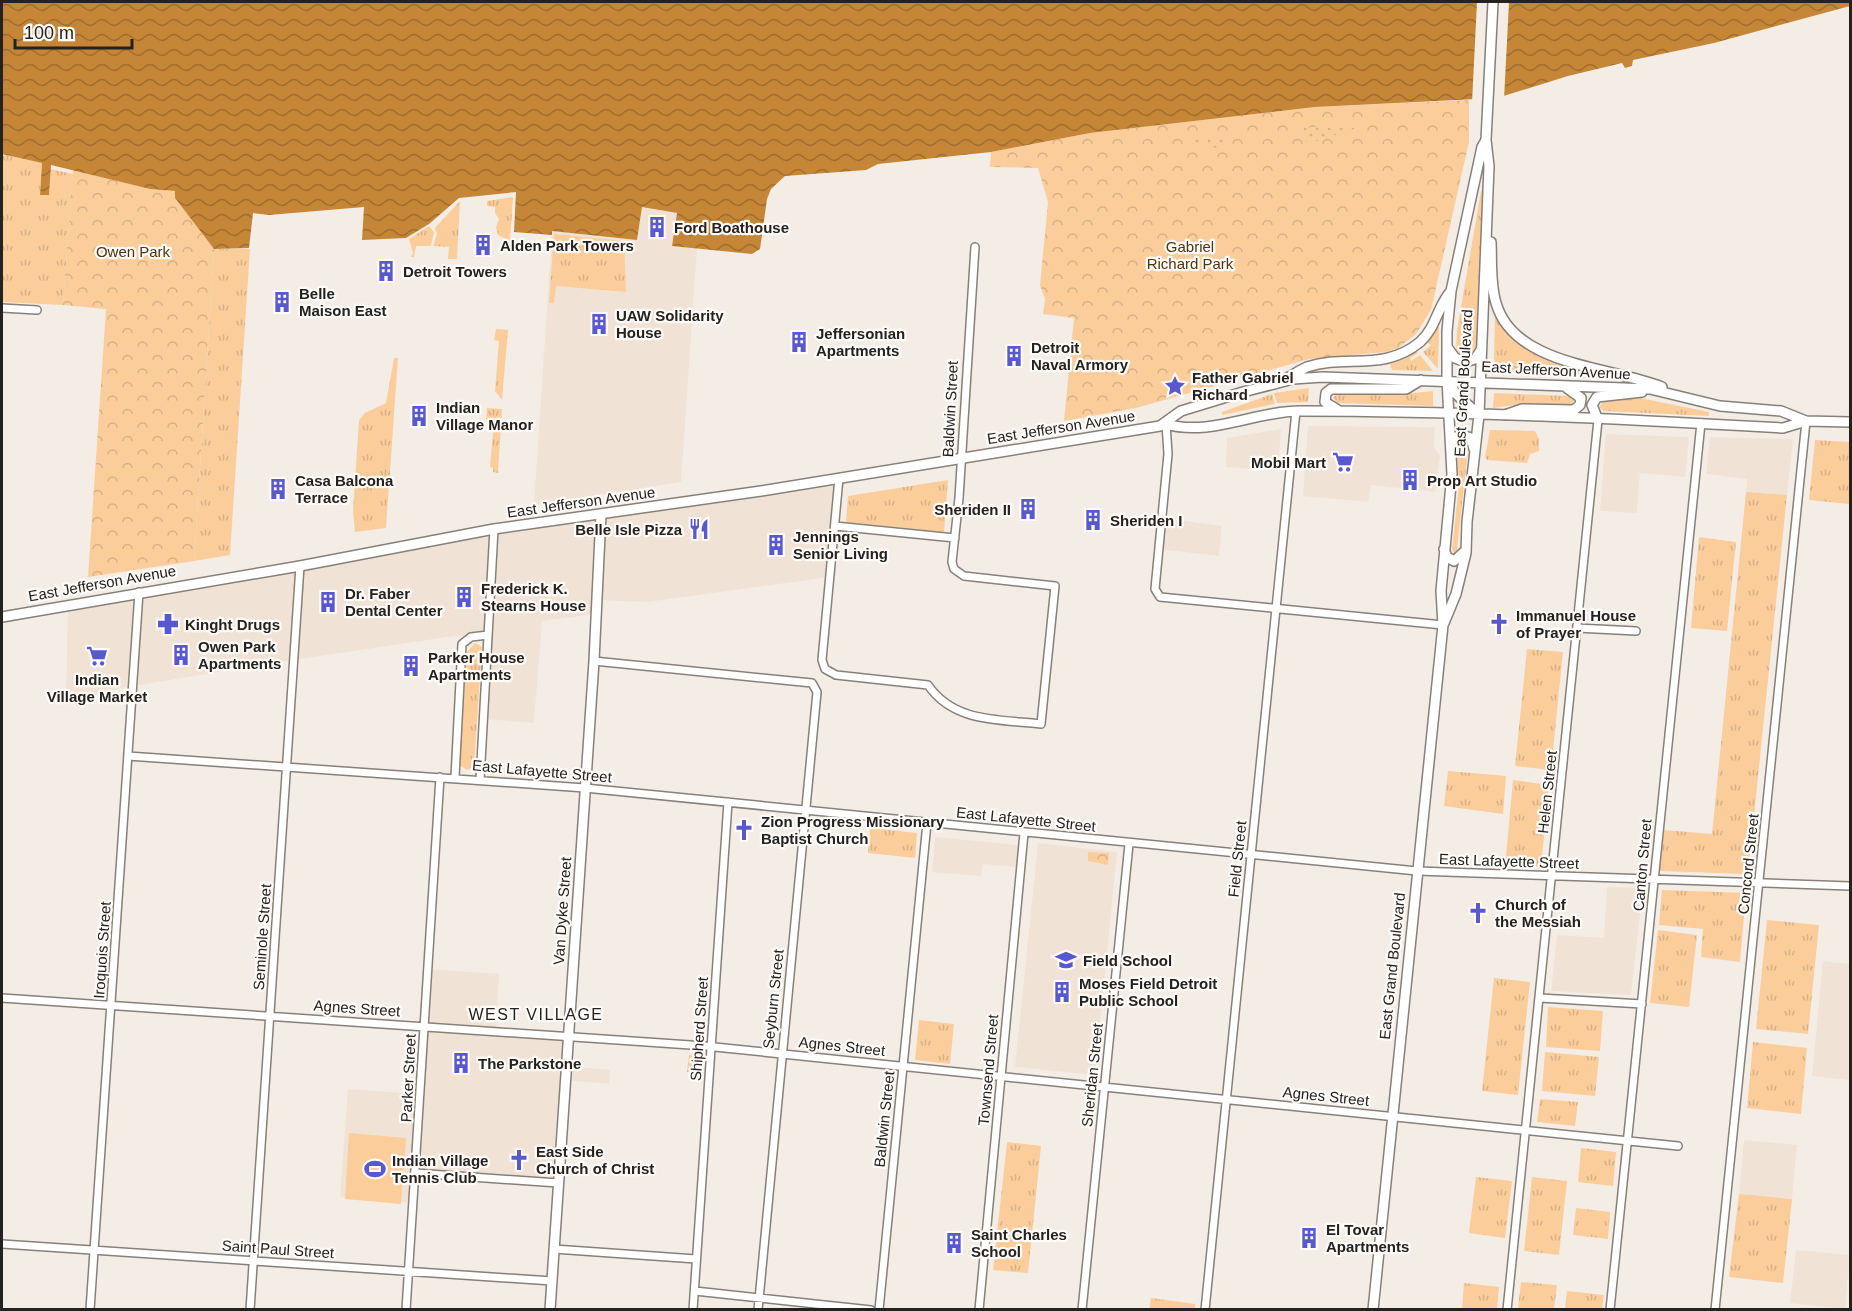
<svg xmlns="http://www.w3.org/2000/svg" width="1852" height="1311" viewBox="0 0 1852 1311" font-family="Arial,sans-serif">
<defs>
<pattern id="grass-tufts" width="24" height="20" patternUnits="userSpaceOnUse" patternTransform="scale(1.5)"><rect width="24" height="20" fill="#fbcd9b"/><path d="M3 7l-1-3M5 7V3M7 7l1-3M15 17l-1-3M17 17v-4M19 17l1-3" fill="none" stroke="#d7b085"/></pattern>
<pattern id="forest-crowns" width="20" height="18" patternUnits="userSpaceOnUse" patternTransform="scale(1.5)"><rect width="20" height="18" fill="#fbcd9b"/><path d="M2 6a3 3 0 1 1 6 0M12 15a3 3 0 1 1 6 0" fill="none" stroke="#d7b085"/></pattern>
<pattern id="garden-dots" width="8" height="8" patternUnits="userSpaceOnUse" patternTransform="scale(1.5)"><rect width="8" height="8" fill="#fbcd9b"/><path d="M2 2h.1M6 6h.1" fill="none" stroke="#d7b085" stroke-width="1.8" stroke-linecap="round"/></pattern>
<pattern id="water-waves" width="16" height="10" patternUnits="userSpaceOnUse" patternTransform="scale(1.5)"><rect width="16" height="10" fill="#c58637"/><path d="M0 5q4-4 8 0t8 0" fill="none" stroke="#a06d2e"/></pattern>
</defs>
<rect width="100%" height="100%" fill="#f4ede6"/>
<path fill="#f0e3d6" d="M641 207 677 213 672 246 697 248 681 482 534 505 552 231 637 240Z
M1308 426 1435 427 1434 447 1440 456 1435 492 1371 485 1368 502 1303 496Z
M1281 429 1278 471 1226 467 1227 438Z
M1606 434 1689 437 1685 477 1640 473 1637 513 1600 511Z
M1710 437 1793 439 1787 495 1746 492 1747 479 1706 474Z
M839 478 830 577 647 602 597 600 596 614 542 621 534 723 484 719 488 635 454 636 280 662 121 688 66 701 68 604 435 540Z
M1162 518 1222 526 1219 556 1159 549Z
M935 837 1018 845 1016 867 983 864 981 876 932 872Z
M1038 843 1117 852 1095 1075 1015 1067Z
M1607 887 1643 888 1631 995 1551 991 1557 935 1604 938Z
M1823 961 1850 964V1080L1812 1076Z
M428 969 499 974 496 1031 568 1036 567 1066 610 1070 609 1084 566 1080 558 1183 416 1173 413 1203 340 1197 348 1089 420 1094Z
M1744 1140 1797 1145 1792 1199 1739 1194Z
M1796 1250 1850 1255 1845 1309 1790 1303Z"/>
<path fill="url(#grass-tufts)" d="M2 154 42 163 40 195H49L50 169 73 174 63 305 2 302Z
M1481 191H1484L1476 351 1473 355 1464 357 1456 350 1457 330Z
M513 197 510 241 498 235 496 227 499 219 495 213V207L487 206V201Z
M460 201 457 259H448L449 247 433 246 437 234 435 228Z
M429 226 434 232 431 246H416L414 257H411L413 253 409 239Z
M554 234 624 241 626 292 556 286 554 303H549Z
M214 249H250L230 555 194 561Z
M1495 312C1512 350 1545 360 1582 369L1581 375 1496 371 1494 358Z
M1437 327H1439L1438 369 1423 352 1431 345 1428 343 1420 348Z
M496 329 508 330 502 400 495 391 499 341 494 340Z
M1416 351 1418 353 1410 358 1411 361 1420 355 1433 371 1392 370 1390 364Z
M394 358H398L386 528 355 532 353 512 359 420 365 413 386 403Z
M1309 388 1308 402 1277 403 1274 393Z
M1433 391V406L1338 403 1333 398 1338 392 1402 394Z
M1494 393 1569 396 1574 401 1571 406 1515 405 1493 408Z
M1272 394 1275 404 1222 415V412Z
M1640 398 1709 412V416L1604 411 1599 407 1604 401Z
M487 408 502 409 498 473 493 472V468L490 467 494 421 486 420Z
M1490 430 1535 431 1539 439V451L1530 454 1527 463 1487 460 1485 457Z
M1462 440 1467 444 1468 450 1457 550 1454 553 1452 550 1459 484 1456 446Z
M1815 440 1850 442V504L1809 500Z
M948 480 944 532 846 522 848 496Z
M1746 492 1787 495 1748 874 1659 871 1664 830 1712 834Z
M1699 537 1736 542 1727 631 1691 628Z
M475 643 482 647 474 764 472 768 467 770 459 765 467 652Z
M1527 649 1563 652 1551 770 1515 766Z
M1448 771 1506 776 1503 814 1444 806Z
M1513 780 1549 785 1541 867 1505 866Z
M870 828 917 833 915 858 868 853Z
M1662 890 1746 893 1740 962 1701 957 1703 929 1659 925Z
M1767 920 1819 925 1808 1034 1756 1029Z
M1658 930 1697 935 1689 1007 1650 1003Z
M1494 978 1530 982 1518 1095 1482 1091Z
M1548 1007 1603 1011 1600 1051 1546 1047Z
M919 1020 954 1024 950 1064 915 1060Z
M1753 1042 1807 1048 1801 1114 1747 1108Z
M1545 1052 1599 1057 1595 1096 1542 1091Z
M1540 1099 1578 1102 1575 1126 1537 1122Z
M1007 1142 1041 1146 1028 1273 993 1270Z
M1581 1148 1616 1152 1613 1186 1578 1182Z
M1476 1177 1512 1181 1505 1238 1469 1233Z
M1532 1177 1567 1181 1559 1255 1524 1251Z
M1739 1194 1792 1199 1783 1283 1729 1277Z
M1576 1208 1610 1212 1608 1239 1573 1235Z
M1521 1282 1557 1285 1554 1309H1518Z
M1464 1283 1499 1287 1497 1309H1462Z
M1567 1291 1604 1295 1602 1309H1565Z
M1151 1298 1195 1304V1309H1149Z"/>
<path fill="url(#forest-crowns)" d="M1469 100V142L1431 310 1416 334 1398 348 1386 352 1309 359 1136 408 1064 421 1074 318 1043 314 1045 299 1040 285 1048 202 1038 168 990 167 991 152 1090 133 1315 107Z
M73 170 150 189 175 191V198L214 249 194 561 88 577 106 309 63 305Z
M1088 852 1109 853 1108 865 1088 861Z"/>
<path fill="url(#garden-dots)" d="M1355 124 1357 128 1313 142 1312 139 1306 142 1304 128Z
M1232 136 1231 144H1226L1224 149 1191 144V139Z
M1464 333 1472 338 1471 352 1466 355 1460 350 1461 336Z
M689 1055 703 1056 701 1073 687 1072Z"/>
<path fill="#fbcd9b" d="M349 1133 406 1138 401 1204 345 1199Z"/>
<path fill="url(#water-waves)" d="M2 2H1850V6L1714 43 1633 60 1632 66 1625 68 1622 63 1568 76 1497 98 1315 107 1090 133 991 152 878 164 866 170 785 176 771 189 767 199 760 249 752 254 672 246 677 213 642 207 637 240 552 231V235L514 232 516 192 459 198 429 224 406 238 362 240 364 207 269 215 253 213 249 248 214 249 175 198V191L150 189 51 165 49 195H40L42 163 2 154V164Z"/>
<path fill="#f4ede6" d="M1477 2H1509L1504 99 1472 103Z"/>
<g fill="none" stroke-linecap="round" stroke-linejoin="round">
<defs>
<path id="street" d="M2 308 37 310
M1166 424 1168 454 1155 589 1160 597 1443 625
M839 478 822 660 825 669 836 675 928 685C954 723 999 719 1041 724L1055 586 964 576 954 569 952 562 959 498 975 247
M835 526 955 538
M1577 628 1636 631
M594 661 812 683 817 692 758 1310
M128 756 585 788 1417 871 1850 886
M455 777 462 644 471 637 488 635
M480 780 494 529
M2 998 705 1046 1678 1146
M1540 998 1642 1004
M415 1173 558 1183
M2 1244 552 1281
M554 1249 696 1259
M695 1291 871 1310
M90 1310 139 592
M250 1310 300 566
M406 1310 440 777
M693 1310 728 802
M879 1310 927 823
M979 1310 1024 833
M1082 1310 1129 844
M1205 1310 1296 411
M1507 1310 1598 420
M1610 1310 1701 423
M1715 1310 1806 421"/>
<path id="secondary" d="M1491 242C1492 262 1490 283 1496 303 1514 366 1609 366 1662 387
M1447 347 1455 358 1465 362 1475 359 1481 350
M1287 378C1293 375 1300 370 1307 367 1346 354 1384 372 1420 342 1436 328 1437 307 1451 291
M1447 380 1456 394 1479 415
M1338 410 1325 402 1326 393 1331 389H1406L1421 380
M1505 415 1522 409 1574 410 1580 405 1581 398 1567 388
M1598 420 1592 405 1597 397 1642 392
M1166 424C1210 437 1255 411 1300 411 1461 411 1622 419 1783 428L1806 421 1850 422
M1451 447 1456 437 1462 435 1471 438 1474 449
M1444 549 1447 557 1454 561 1464 552
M2 617 300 566 494 529 761 491 1160 426 1181 411 1243 392 1293 379 1323 377 1650 389 1720 406 1781 411 1806 421
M1444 623 1456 594 1466 553 1467 522 1479 415 1489 166 1486 140 1493 2
M550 1310 594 661 601 514
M1373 1310 1443 625 1441 591 1452 474 1447 380V331L1451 291 1482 147 1486 140"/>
</defs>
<use href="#street" stroke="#868079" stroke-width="10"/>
<use href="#secondary" stroke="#868079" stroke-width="12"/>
<use href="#street" stroke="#fff" stroke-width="7"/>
<use href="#secondary" stroke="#fff" stroke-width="9"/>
</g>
<defs>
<symbol id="building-bare" viewBox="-9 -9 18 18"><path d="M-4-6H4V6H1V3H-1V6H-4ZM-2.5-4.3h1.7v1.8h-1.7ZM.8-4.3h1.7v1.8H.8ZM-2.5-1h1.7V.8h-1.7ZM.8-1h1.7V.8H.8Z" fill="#5858cf" stroke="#fefbf8" stroke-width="2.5" paint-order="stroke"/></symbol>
<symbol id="sight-bare" viewBox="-9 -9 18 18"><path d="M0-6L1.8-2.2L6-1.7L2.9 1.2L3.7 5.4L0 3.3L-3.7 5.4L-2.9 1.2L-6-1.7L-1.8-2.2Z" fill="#5858cf" stroke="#fefbf8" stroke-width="2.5" paint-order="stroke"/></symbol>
<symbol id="supermarket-bare" viewBox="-9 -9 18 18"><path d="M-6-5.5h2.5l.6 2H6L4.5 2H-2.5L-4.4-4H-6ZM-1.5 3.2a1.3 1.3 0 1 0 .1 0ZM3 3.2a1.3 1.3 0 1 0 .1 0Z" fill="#5858cf" stroke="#fefbf8" stroke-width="2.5" paint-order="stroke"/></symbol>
<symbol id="restaurant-bare" viewBox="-9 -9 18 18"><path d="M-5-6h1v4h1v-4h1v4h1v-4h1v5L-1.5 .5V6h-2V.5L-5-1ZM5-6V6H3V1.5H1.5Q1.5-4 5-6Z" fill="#5858cf" stroke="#fefbf8" stroke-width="2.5" paint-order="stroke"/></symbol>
<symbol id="pharmacy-bare" viewBox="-9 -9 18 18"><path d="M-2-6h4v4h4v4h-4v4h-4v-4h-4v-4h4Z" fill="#5858cf" stroke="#fefbf8" stroke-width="2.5" paint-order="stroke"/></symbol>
<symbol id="church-bare" viewBox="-9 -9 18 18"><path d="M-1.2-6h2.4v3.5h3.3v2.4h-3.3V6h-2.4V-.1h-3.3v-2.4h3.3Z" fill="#5858cf" stroke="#fefbf8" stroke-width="2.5" paint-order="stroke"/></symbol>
<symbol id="school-bare" viewBox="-9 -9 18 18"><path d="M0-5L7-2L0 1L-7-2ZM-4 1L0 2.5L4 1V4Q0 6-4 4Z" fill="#5858cf" stroke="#fefbf8" stroke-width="2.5" paint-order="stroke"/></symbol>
<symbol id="stadium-bare" viewBox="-9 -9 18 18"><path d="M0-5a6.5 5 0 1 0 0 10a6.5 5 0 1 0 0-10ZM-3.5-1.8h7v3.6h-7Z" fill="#5858cf" stroke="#fefbf8" stroke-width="2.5" paint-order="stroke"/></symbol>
</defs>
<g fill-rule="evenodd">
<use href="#building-bare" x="642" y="212" width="30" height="30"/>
<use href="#building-bare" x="468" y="230" width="30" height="30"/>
<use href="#building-bare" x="371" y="256" width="30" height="30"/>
<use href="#building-bare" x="267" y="287" width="30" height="30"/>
<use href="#building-bare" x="584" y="309" width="30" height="30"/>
<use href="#building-bare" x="784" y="327" width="30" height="30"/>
<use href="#building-bare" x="999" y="341" width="30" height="30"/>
<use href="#sight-bare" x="1160" y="371" width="30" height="30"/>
<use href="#building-bare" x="404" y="401" width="30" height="30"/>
<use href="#supermarket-bare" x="1328" y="447" width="30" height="30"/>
<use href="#building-bare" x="1395" y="465" width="30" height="30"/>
<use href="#building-bare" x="263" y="474" width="30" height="30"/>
<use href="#building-bare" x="1013" y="494" width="30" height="30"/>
<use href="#building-bare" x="1078" y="505" width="30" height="30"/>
<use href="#restaurant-bare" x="684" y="514" width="30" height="30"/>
<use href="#building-bare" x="761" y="530" width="30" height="30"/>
<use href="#building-bare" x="449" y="582" width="30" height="30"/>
<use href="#building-bare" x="313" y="587" width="30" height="30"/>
<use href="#pharmacy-bare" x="153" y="609" width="30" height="30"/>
<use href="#church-bare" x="1484" y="609" width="30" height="30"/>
<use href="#building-bare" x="166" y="640" width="30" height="30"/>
<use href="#supermarket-bare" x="82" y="641" width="30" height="30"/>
<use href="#building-bare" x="396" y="651" width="30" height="30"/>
<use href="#church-bare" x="729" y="815" width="30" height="30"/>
<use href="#church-bare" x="1463" y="898" width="30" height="30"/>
<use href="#school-bare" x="1051" y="945" width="30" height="30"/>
<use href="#building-bare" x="1047" y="977" width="30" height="30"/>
<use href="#building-bare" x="446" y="1048" width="30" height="30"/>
<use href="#church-bare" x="504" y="1145" width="30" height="30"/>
<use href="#stadium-bare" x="360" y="1154" width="30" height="30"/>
<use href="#building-bare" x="1294" y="1223" width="30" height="30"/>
<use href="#building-bare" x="939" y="1228" width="30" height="30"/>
</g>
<g text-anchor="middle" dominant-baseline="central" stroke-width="4.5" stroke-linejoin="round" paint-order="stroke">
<g font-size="15" font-weight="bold" fill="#24221f" stroke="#fefbf8" text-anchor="start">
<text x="674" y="227">Ford Boathouse</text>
<text x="500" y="245">Alden Park Towers</text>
<text x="403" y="271">Detroit Towers</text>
<text x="299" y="293">Belle<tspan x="299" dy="17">Maison East</tspan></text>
<text x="616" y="315">UAW Solidarity<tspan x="616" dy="17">House</tspan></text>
<text x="816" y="333">Jeffersonian<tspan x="816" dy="17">Apartments</tspan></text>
<text x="1031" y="347">Detroit<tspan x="1031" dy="17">Naval Armory</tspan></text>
<text x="1192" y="377">Father Gabriel<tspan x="1192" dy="17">Richard</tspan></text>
<text x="436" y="407">Indian<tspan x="436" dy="17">Village Manor</tspan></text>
<text x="1326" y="462" text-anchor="end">Mobil Mart</text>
<text x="295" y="480">Casa Balcona<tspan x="295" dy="17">Terrace</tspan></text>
<text x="1427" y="480">Prop Art Studio</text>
<text x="1011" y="509" text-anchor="end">Sheriden II</text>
<text x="1110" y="520">Sheriden I</text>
<text x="682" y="529" text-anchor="end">Belle Isle Pizza</text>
<text x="793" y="536">Jennings<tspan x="793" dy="17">Senior Living</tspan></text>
<text x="481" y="588">Frederick K.<tspan x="481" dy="17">Stearns House</tspan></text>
<text x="345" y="593">Dr. Faber<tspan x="345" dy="17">Dental Center</tspan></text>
<text x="1516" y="615">Immanuel House<tspan x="1516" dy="17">of Prayer</tspan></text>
<text x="185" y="624">Kinght Drugs</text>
<text x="198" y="646">Owen Park<tspan x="198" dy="17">Apartments</tspan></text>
<text x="428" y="657">Parker House<tspan x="428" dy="17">Apartments</tspan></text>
<text x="97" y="679" text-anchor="middle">Indian<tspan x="97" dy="17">Village Market</tspan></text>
<text x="761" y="821">Zion Progress Missionary<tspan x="761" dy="17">Baptist Church</tspan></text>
<text x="1495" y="904">Church of<tspan x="1495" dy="17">the Messiah</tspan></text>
<text x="1083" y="960">Field School</text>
<text x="1079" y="983">Moses Field Detroit<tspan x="1079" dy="17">Public School</tspan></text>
<text x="478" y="1063">The Parkstone</text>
<text x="536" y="1151">East Side<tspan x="536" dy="17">Church of Christ</tspan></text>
<text x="392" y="1160">Indian Village<tspan x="392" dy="17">Tennis Club</tspan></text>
<text x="1326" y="1229">El Tovar<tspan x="1326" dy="17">Apartments</tspan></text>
<text x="971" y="1234">Saint Charles<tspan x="971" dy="17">School</tspan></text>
</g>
<g font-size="15" fill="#4d3312" stroke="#fefbf8">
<text x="1190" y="246">Gabriel<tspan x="1190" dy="17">Richard Park</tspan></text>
<text x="133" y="251">Owen Park</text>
</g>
<g font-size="15" fill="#24221f" stroke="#fefbf8">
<text transform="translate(1556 370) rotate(3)">East Jefferson Avenue</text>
<text transform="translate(1463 383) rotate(-87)">East Grand Boulevard</text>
<text transform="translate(950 409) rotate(-87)">Baldwin Street</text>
<text transform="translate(1061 427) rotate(-9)">East Jefferson Avenue</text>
<text transform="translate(581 502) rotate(-8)">East Jefferson Avenue</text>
<text transform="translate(102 583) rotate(-10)">East Jefferson Avenue</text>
<text transform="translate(542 771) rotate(5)">East Lafayette Street</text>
<text transform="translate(1547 792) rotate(-84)">Helen Street</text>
<text transform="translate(1026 819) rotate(6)">East Lafayette Street</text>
<text transform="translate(1237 859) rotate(-84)">Field Street</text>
<text transform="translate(1509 861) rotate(2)">East Lafayette Street</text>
<text transform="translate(1748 864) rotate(-84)">Concord Street</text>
<text transform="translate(1642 865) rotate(-85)">Canton Street</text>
<text transform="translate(562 911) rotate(-86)">Van Dyke Street</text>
<text transform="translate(262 937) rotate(-86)">Seminole Street</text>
<text transform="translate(102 950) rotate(-86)">Iroquois Street</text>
<text transform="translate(1392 966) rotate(-84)">East Grand Boulevard</text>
<text transform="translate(773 999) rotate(-84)">Seyburn Street</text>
<text transform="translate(357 1008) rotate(4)">Agnes Street</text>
<text transform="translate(699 1029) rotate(-86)">Shipherd Street</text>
<text transform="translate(842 1046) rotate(6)">Agnes Street</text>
<text transform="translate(988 1070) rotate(-85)">Townsend Street</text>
<text transform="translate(1092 1075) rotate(-84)">Sheridan Street</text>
<text transform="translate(408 1078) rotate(-87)">Parker Street</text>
<text transform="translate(1326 1096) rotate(6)">Agnes Street</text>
<text transform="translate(884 1119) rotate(-84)">Baldwin Street</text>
<text transform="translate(278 1249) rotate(4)">Saint Paul Street</text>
</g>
<g font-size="16" letter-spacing="1.5" fill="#24221f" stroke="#fefbf8">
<text x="536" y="1014">WEST VILLAGE</text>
</g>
</g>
<rect width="1852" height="1311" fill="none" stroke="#24221f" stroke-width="6"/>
<path d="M15 39v9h117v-9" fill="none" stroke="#24221f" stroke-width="3"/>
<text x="24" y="39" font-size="18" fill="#24221f" stroke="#fefbf8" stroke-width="4.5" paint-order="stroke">100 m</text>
</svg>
